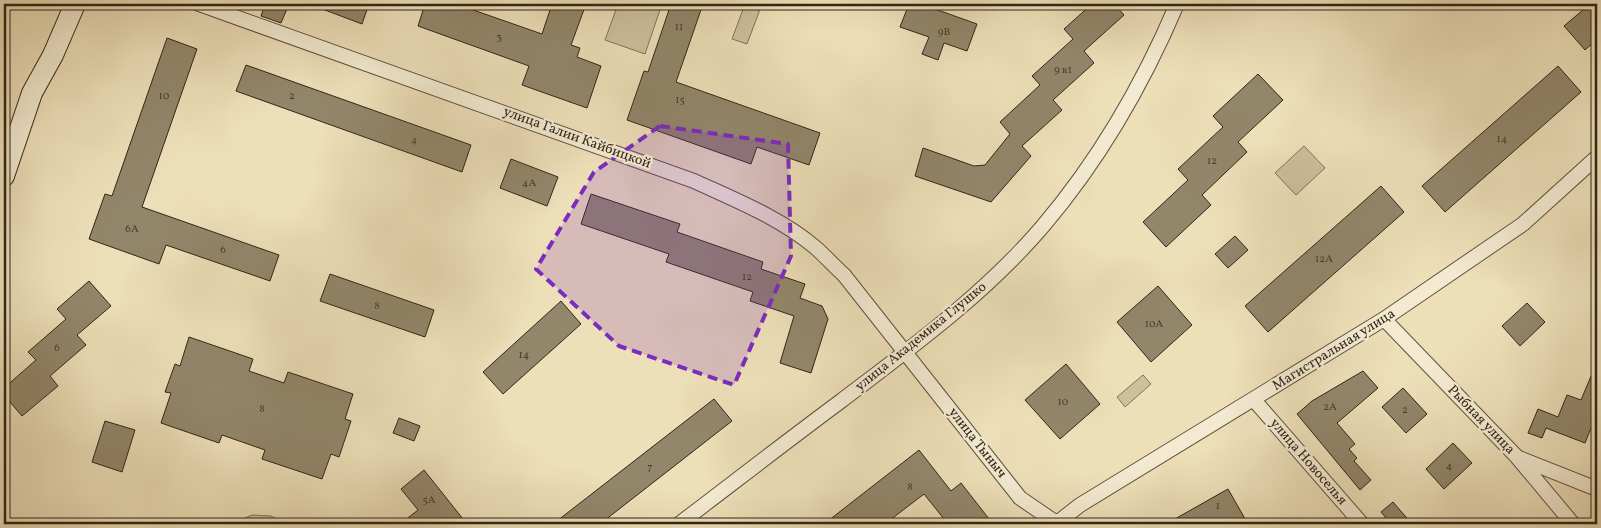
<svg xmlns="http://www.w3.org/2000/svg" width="1601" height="528" viewBox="0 0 1601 528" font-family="Vollkorn,serif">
<rect width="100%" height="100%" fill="#eddfb8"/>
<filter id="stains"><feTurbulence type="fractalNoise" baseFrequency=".004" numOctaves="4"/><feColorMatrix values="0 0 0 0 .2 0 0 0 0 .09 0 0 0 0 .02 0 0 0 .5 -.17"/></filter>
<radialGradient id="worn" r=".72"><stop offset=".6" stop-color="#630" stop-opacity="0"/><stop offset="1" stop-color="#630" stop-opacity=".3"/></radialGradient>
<path fill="#cdc09d" stroke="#7e735a" d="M618 4H662L645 54 605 40Z
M745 4H762L747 44 732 39Z
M1304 146 1325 168 1296 195 1275 173Z
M1143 375 1151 384 1125 407 1117 397Z
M252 515 271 516 287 524H231Z"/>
<path fill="#92866b" stroke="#302618" d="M265 4H289L281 23 261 16Z
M309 4H369L362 24Z
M425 4H456L542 34 552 4H586L571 45 580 48 577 57 601 66 587 108 522 85 529 66 418 26Z
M671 4H703L676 82 820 133 809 165 757 147 751 164 627 120 644 71 648 72Z
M909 4H921L977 24 967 51 944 43 938 60 922 54 929 37 900 27Z
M1092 4H1114L1124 15 1084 51 1094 63 1053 100 1062 110 1022 146 1031 156 991 202 915 176 923 148 974 166 985 165 1010 134 1000 122 1040 85 1032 76 1073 39 1064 29Z
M1590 4H1597V39L1585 50 1564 26Z
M167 38 197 49 142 207 279 255 270 281 166 245 159 264 89 239 105 194 112 196Z
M246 65 471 145 462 172 236 91Z
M1558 66 1581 92 1445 212 1422 186Z
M1258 74 1283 100 1238 142 1247 152 1202 195 1211 205 1166 247 1143 222 1188 180 1178 169 1223 127 1213 116Z
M511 159 558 177 547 206 500 188Z
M1381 186 1404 212 1268 332 1245 306Z
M591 194 680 224 677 232 763 262 761 269 805 284 800 298 822 306 828 319 811 373 780 363 794 316 750 301 753 292 666 262 669 254 581 224Z
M1235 236 1248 250 1228 268 1215 254Z
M330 274 434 310 425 337 320 301Z
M89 281 111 306 77 335 86 345 50 376 58 386 22 416 4 395V388L36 360 28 352 66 319 57 309Z
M1158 286 1192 325 1151 362 1117 322Z
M561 301 581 324 503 394 483 372Z
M1527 303 1545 322 1520 346 1502 326Z
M189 337 253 359 249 371 284 383 288 372 353 394 345 419 351 421 339 457 331 454 322 479 262 459 265 450 222 435 219 443 161 423 171 393 165 392 175 364 180 366Z
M1597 362V413L1585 443 1546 428 1542 438 1528 433 1538 409 1558 417 1567 395 1581 400Z
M1066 364 1100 404 1060 439 1025 400Z
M1363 371 1378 388 1337 423 1355 444 1349 449 1357 458 1354 461 1371 480 1360 490 1297 414 1312 401Z
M1403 388 1427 414 1406 433 1382 407Z
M714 399 732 421 600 524H553Z
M399 418 420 426 414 441 393 433Z
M105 421 135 430 122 472 92 462Z
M1453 443 1472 463 1444 489 1426 469Z
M919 450 951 491 961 483 993 524H948L924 494 885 524H824Z
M424 470 467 524H400L418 510 401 489Z
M1228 489 1248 524H1166Z
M1393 502 1412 524H1391L1381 512Z"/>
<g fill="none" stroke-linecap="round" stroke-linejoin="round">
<defs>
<path id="minor" d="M199 4 694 181C735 200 781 218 816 248 825 256 834 266 844 275L1020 498 1058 524
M1384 319 1517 457 1573 524
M1254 400 1362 524
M1519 458 1597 489
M1057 523 1080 505 1384 319 1523 224 1597 157
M679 524C733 483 787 441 841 401 912 347 985 294 1043 226 1100 159 1143 84 1177 4"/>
<path id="secondary" d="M4 176 32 93 53 55 75 4"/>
</defs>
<use href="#minor" stroke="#5f5440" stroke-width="16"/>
<use href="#secondary" stroke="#302618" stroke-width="22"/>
<use href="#minor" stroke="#f3ead1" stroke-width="14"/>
<use href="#secondary" stroke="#f3ead1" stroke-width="20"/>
</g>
<path fill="#7b2cbf" fill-opacity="0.2" stroke="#7b2cbf" stroke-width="4" stroke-dasharray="10 6" stroke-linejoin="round" d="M660 126 788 144 791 256 734 385 619 346 536 269 594 172Z"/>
<g text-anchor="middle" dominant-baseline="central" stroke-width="4.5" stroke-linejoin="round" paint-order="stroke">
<g font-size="11" fill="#483e2d">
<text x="679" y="27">11</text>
<text x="944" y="32">9В</text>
<text x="499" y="37">3</text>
<text x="1063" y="70">9 к1</text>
<text x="164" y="96">10</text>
<text x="292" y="96">2</text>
<text x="680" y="100">15</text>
<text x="1502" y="139">14</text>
<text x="414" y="140">4</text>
<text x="1212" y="161">12</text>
<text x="529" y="183">4А</text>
<text x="132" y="229">6А</text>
<text x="223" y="250">6</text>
<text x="1324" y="259">12А</text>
<text x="747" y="277">12</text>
<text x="377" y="306">8</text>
<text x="1154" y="324">10А</text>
<text x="57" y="348">6</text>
<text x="524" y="355">14</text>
<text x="1063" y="402">10</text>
<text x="1330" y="407">2А</text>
<text x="262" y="409">8</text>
<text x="1405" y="410">2</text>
<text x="1449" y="466">4</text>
<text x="650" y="467">7</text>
<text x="910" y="487">8</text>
<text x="429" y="500">5А</text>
<text x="1218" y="506">1</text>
</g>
<g font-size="14" fill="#302618" stroke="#f3ead1">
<text transform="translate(577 138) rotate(20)">улица Галии Кайбицкой</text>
<text transform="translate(921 337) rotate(-39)">улица Академика Глушко</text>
<text transform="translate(1334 350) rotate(-32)">Магистральная улица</text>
<text transform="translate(1481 420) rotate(46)">Рыбная улица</text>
<text transform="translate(977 443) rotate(52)">улица Тыныч</text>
<text transform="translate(1308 462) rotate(49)">улица Новоселья</text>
</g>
</g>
<rect width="1601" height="528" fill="none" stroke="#eddfb8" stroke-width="20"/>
<rect x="5" y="5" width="1591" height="518" fill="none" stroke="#302618" stroke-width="2.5"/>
<rect x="10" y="10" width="1581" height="508" fill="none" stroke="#302618"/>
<rect width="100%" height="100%" filter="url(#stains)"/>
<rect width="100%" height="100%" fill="url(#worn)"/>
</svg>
